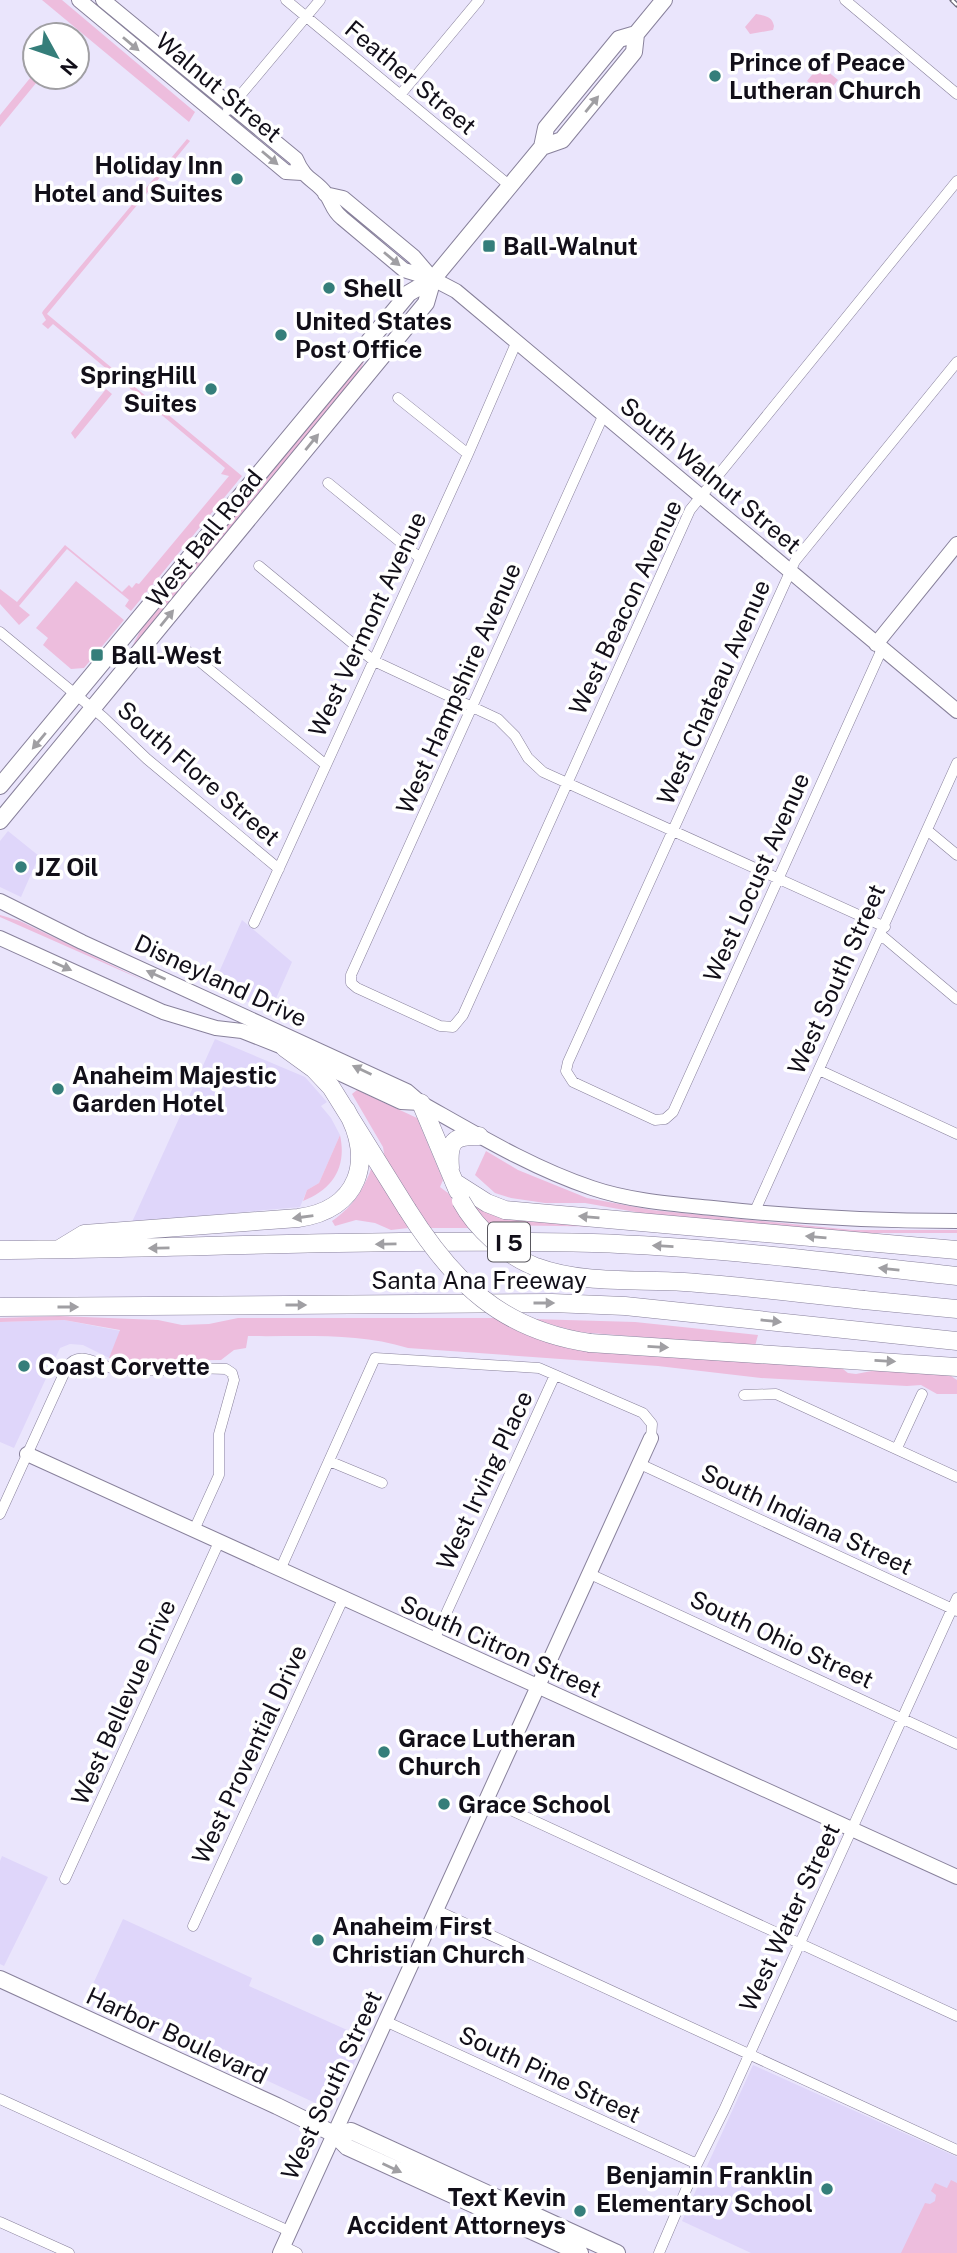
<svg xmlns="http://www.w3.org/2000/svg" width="957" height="2253" viewBox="0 0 957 2253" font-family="'Public Sans',sans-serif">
<rect width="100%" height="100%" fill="#eae5fc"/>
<path fill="#dfd6fa" d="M8 831 39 856 21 897 0 887V841Z
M242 920 292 962 270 1012 213 986Z
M215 1039 305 1077 327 1102 321 1106 331 1118 340 1135 319 1183 307 1190 300 1207 132 1222Z
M64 1320 121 1331 109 1358 83 1345 70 1344 60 1348 14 1448 0 1442V1322Z
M2 1856 48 1877 4 1966 0 1964V1861Z
M123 1919 252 1978 249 1986 365 2038 335 2106 326 2108 87 1997Z
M753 2065 957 2157V2253H751L682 2221Z"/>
<path fill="#edbddd" d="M42 0H62L195 112 189 122Z
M756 14C765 16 772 16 774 26L773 30 750 34 745 27Z
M820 65 838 80 825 96 807 81Z
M35 72V77H41L0 127V115Z
M187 139 190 141 47 314 242 476 131 611 125 606 129 600 67 549 19 606 30 615 19 625 0 604V589L17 602 65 545 122 592 129 585 132 588 136 583 139 584 229 476 221 474 225 468 53 324 48 329 42 324 46 320 42 313 43 311Z
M366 357 359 373 131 649 140 631Z
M106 389 112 394 75 439 71 433Z
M76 581 124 620 84 668 71 669 43 645 48 638 36 628Z
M0 915 20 921 147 982 0 917Z
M357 1090 417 1118 443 1180 440 1187 448 1193 471 1228H430L385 1159 383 1147 352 1094Z
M340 1135C347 1167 333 1189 303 1201L307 1190 319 1183Z
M486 1151 518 1170 587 1198 652 1210 853 1230H957V1233H865L658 1216 585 1203H545L511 1198 495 1193 475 1175Z
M373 1164 408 1228 391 1230 375 1223 356 1220 335 1226 332 1221C354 1206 364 1189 373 1164Z
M467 1200 623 1227 488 1225Z
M59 1316 158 1320 182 1325 209 1324 238 1318H494L539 1339 577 1350 839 1366 848 1373 856 1374 882 1369 945 1372 957 1380V1394H937L921 1385 907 1386 761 1378 658 1366 408 1348C356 1332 301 1337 248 1336L246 1348 234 1350 221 1360 134 1361 109 1358 120 1330 64 1320 0 1322V1318Z
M532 1319 635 1322 758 1335 755 1346 578 1332Z
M951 2180 957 2183V2253H901L925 2203 930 2204 935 2201 936 2195 931 2191 935 2183 947 2188Z"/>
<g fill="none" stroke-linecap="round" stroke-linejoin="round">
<defs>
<path id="street" d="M286 0 510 186
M845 0 957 94
M400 95 479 0
M228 110 320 0
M398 398 468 454
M604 414 351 975V983L357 988 440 1026 453 1027 463 1015 690 510 957 181
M328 483 420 558
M259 566 374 661 498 719 515 736 528 758 543 772 885 927
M0 632 103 717 147 759 279 869
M882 649 673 1112 665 1119 655 1120 573 1082 566 1071 568 1062 795 561 957 362
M187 651 326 765
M927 830 957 855
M254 923 468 454 517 341
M881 935 957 999
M819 1070 957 1134
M754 1213 957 763
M744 1395 776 1394 957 1477
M897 1448 922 1394
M329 1461 382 1483
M640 1464 957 1611
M0 1514 67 1367C80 1348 98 1366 116 1369 152 1374 190 1366 226 1369L232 1373 234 1380 219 1434V1475L194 1530
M280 1570 375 1358 539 1368 643 1413 652 1424 651 1438
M590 1574 957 1744
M434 1640 555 1375
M487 1799 957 2016
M65 1879 219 1542
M436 1910 957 2150
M193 1926 343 1599
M385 2021 697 2164
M0 2099 289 2231
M0 2222 69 2253
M283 2246 297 2253
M659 2253 697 2164 724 2110 957 1598"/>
<path id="secondary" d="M79 0 286 172 302 173
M103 0 296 159C305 181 315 179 326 194 333 204 332 210 342 218L404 270 433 279 456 291 957 711
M325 194 343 198 414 257 432 278
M876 644 957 544
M0 901 82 942 407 1091 421 1103C476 1134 532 1168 592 1188 630 1201 673 1204 713 1208 794 1217 875 1221 957 1221
M0 938 163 1012 216 1028 242 1031 285 1048 401 1102 421 1103
M27 1454 957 1877
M280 2253 651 1438"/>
<path id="primary" d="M542 147 562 140 634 52 636 34
M0 786 409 293 433 279 542 147 546 128 619 39 636 34 664 0
M0 821 426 303 433 279
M0 1979 277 2106 334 2134 347 2147 580 2253
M334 2134 351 2131 617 2253"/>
<path id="highway" d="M285 1048 314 1069 331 1087 407 1209
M421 1103 458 1191
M450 1168C448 1142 453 1135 479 1136
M454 1182 487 1203 505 1210 957 1250
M61 1248 84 1234 298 1218C359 1210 375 1160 346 1110
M0 1250C198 1248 396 1238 593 1243 715 1247 836 1263 957 1276
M864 1300 957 1309
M0 1307 552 1303 625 1306 957 1341
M590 1343 957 1367"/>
</defs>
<use href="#street" stroke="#88819b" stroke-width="11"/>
<use href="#secondary" stroke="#88819b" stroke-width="16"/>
<use href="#primary" stroke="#88819b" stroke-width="18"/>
<use href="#highway" stroke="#88819b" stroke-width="19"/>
<use href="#street" stroke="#fff" stroke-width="10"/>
<use href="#secondary" stroke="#fff" stroke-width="14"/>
<use href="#primary" stroke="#fff" stroke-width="16"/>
<use href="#highway" stroke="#fff" stroke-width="18"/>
<defs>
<path id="rail" d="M952 0 957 5"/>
</defs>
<use href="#rail" stroke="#6b6776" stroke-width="5"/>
<use href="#rail" stroke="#fff" stroke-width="2.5" stroke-dasharray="8" stroke-linecap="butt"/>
<defs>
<path id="highway-bridge" d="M461 1201C477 1230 506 1255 536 1267 582 1284 635 1279 684 1282 744 1286 804 1294 864 1300
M407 1209C453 1282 501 1330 590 1343"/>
</defs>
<use href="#highway-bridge" stroke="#88819b" stroke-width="19" stroke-linecap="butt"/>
<use href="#highway-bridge" stroke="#fff" stroke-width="18"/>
</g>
<defs><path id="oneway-solid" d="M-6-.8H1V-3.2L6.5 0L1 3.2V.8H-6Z" transform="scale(1.75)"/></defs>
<g fill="#a09fa3">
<use href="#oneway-solid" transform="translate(131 44) rotate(40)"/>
<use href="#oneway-solid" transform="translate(592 104) rotate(-51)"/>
<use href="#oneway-solid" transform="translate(270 158) rotate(40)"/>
<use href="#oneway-solid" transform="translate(392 259) rotate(40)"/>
<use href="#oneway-solid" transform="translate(312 442) rotate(-51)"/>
<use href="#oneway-solid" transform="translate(167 618) rotate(-51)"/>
<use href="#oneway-solid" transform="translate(39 741) rotate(130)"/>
<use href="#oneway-solid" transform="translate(62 966) rotate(24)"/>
<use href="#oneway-solid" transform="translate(156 975) rotate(-156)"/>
<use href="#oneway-solid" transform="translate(362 1070) rotate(-155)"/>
<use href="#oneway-solid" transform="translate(303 1217) rotate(172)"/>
<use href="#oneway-solid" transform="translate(589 1217) rotate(-175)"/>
<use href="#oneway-solid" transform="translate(816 1237) rotate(-175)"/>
<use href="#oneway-solid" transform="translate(386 1244) rotate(179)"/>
<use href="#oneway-solid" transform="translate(663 1246) rotate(-177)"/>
<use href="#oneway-solid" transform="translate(159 1248) rotate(179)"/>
<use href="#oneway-solid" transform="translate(889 1269) rotate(-174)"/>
<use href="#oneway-solid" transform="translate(544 1303)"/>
<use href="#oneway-solid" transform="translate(296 1305)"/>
<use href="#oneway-solid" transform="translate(68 1307)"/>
<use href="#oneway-solid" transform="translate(771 1321) rotate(6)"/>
<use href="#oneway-solid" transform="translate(658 1347) rotate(3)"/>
<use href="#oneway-solid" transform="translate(885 1361) rotate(3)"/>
<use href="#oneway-solid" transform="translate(392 2168) rotate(25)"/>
</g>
<g fill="#357e7a" stroke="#fff" stroke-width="2.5">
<circle cx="715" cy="76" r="7"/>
<circle cx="237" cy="179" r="7"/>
<rect x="482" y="239" width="14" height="14" rx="3.5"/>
<circle cx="329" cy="288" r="7"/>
<circle cx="281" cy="335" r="7"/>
<circle cx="211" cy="389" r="7"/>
<rect x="90" y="648" width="14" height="14" rx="3.5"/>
<circle cx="21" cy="867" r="7"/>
<circle cx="58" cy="1089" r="7"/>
<circle cx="24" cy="1366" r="7"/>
<circle cx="384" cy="1752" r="7"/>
<circle cx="444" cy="1804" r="7"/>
<circle cx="318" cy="1940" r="7"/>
<circle cx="827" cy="2189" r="7"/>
<circle cx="580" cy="2211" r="7"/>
</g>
<g text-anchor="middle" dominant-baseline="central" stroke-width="7" stroke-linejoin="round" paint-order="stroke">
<rect fill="#fff" stroke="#59575e" stroke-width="2" x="488" y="1222.5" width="42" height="39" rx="5"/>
<g font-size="23" font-weight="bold" fill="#120f19">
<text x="509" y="1242">I 5</text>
</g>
<g font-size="24" font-weight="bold" fill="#120f19" stroke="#fff" text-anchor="start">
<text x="729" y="62">Prince of Peace<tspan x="729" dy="28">Lutheran Church</tspan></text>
<text x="223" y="165" text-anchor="end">Holiday Inn<tspan x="223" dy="28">Hotel and Suites</tspan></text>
<text x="503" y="246">Ball-Walnut</text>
<text x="343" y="288">Shell</text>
<text x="295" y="321">United States<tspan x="295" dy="28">Post Office</tspan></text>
<text x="197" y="375" text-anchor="end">SpringHill<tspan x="197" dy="28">Suites</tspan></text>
<text x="111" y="655">Ball-West</text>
<text x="35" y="867">JZ Oil</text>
<text x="72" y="1075">Anaheim Majestic<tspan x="72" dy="28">Garden Hotel</tspan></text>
<text x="38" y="1366">Coast Corvette</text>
<text x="398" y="1738">Grace Lutheran<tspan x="398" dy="28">Church</tspan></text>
<text x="458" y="1804">Grace School</text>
<text x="332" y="1926">Anaheim First<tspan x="332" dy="28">Christian Church</tspan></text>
<text x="813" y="2175" text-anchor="end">Benjamin Franklin<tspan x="813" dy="28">Elementary School</tspan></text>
<text x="566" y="2197" text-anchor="end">Text Kevin<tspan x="566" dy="28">Accident Attorneys</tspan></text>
</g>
<g font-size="24" fill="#120f19" stroke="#fff">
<text transform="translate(411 77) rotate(40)">Feather Street</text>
<text transform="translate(219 87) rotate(40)">Walnut Street</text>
<text transform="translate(711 475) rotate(40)">South Walnut Street</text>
<text transform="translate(204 538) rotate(-51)">West Ball Road</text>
<text transform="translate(625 607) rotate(-65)">West Beacon Avenue</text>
<text transform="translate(367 624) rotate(-65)">West Vermont Avenue</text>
<text transform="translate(458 688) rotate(-66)">West Hampshire Avenue</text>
<text transform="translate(713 692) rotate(-66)">West Chateau Avenue</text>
<text transform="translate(199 773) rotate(41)">South Flore Street</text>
<text transform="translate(756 877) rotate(-66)">West Locust Avenue</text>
<text transform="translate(836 979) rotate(-66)">West South Street</text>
<text transform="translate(221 980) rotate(25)">Disneyland Drive</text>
<text x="479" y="1280">Santa Ana Freeway</text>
<text transform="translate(484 1480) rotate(-65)">West Irving Place</text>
<text transform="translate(807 1519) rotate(25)">South Indiana Street</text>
<text transform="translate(782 1639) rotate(25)">South Ohio Street</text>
<text transform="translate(501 1646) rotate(24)">South Citron Street</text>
<text transform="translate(123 1702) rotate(-66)">West Bellevue Drive</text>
<text transform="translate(249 1754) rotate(-65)">West Provential Drive</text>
<text transform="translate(789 1917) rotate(-65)">West Water Street</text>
<text transform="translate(177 2035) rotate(25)">Harbor Boulevard</text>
<text transform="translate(550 2074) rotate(25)">South Pine Street</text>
<text transform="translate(331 2085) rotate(-65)">West South Street</text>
</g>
</g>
<g transform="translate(56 56) rotate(130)"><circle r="33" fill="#ffffff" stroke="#a09fa3" stroke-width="2"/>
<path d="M0-5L12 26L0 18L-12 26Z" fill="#357e7a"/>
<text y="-10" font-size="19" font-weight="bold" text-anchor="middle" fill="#120f19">N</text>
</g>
</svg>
